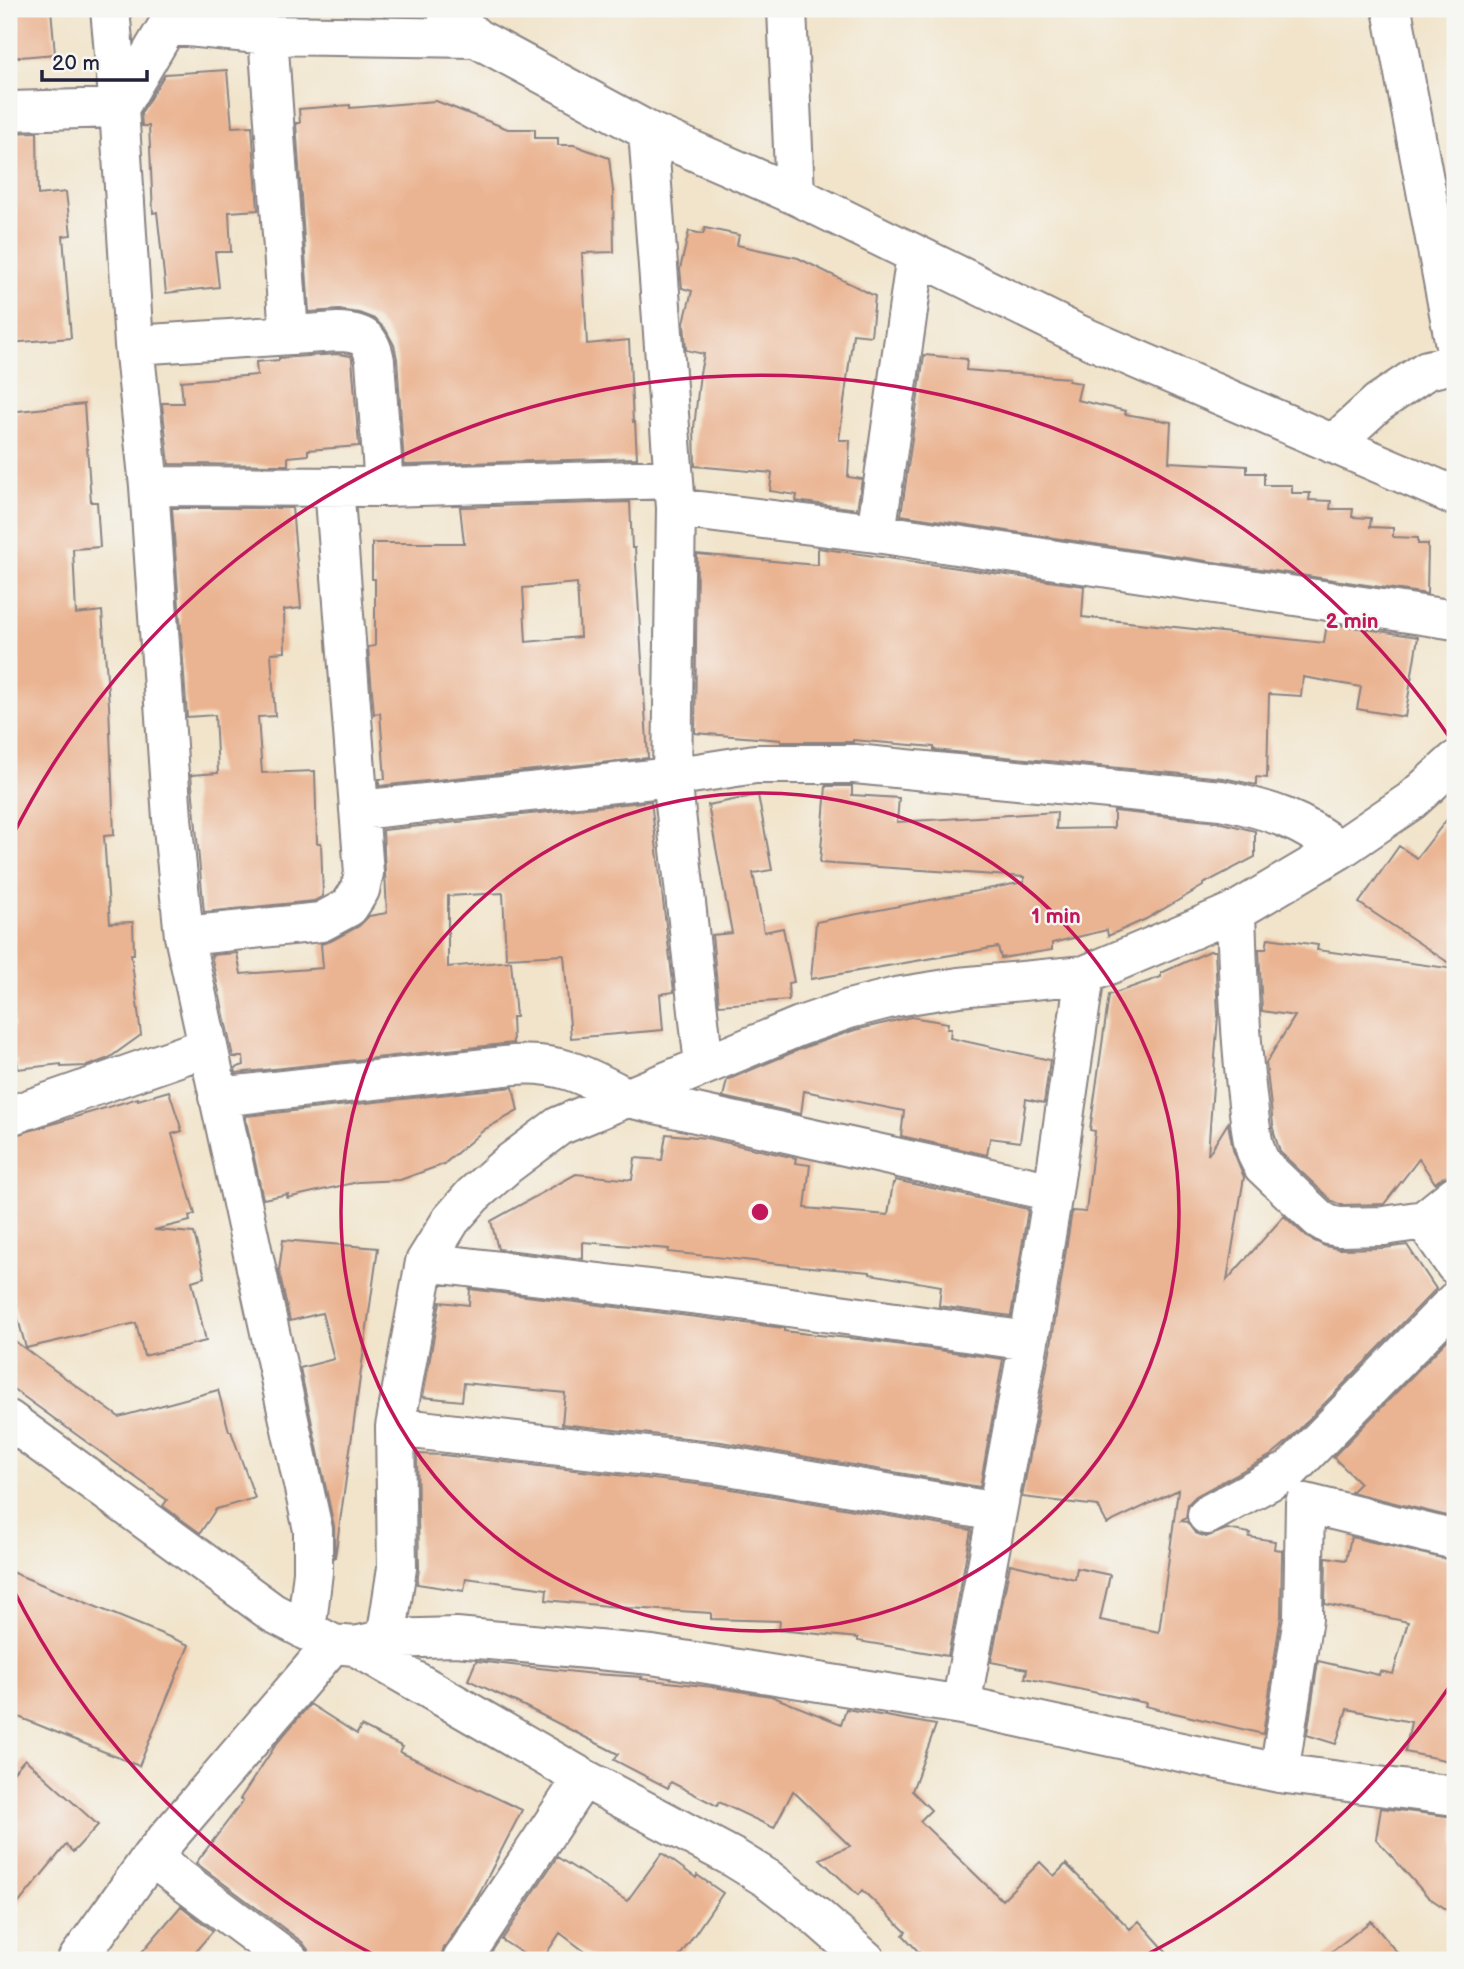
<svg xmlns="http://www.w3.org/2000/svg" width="1464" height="1969" viewBox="0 0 1464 1969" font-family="'Balsamiq Sans',sans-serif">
<rect width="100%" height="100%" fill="#f6f6f2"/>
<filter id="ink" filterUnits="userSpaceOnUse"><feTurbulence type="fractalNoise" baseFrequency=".0143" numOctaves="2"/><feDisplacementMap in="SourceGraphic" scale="14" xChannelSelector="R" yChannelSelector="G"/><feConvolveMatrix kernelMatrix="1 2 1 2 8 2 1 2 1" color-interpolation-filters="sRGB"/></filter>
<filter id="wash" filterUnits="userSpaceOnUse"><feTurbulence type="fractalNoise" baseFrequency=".00686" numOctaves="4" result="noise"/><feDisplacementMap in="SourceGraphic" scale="28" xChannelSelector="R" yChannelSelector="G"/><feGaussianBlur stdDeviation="1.57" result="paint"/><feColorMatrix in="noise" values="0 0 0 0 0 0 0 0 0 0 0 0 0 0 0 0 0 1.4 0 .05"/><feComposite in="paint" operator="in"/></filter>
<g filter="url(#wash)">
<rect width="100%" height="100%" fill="#f1e4cb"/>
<g id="blocks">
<path fill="#eab391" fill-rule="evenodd" d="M9 9H51L55 54 9 58Z
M227 70 232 127 252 126 258 210 229 212 231 252H215L219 287 166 293 157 212 153 213 149 126H142L141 113 165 74Z
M436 101 508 129H535V138H558V145H574L609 158 613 191 614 252 582 253 587 344 629 340 633 422H635L637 458 404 465 397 359 394 345 386 330 375 319 359 313 339 310 309 312 296 123H300L299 109 350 105V108Z
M37 132 38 195 66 192 71 235 63 236 71 338 9 343V133Z
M705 228 739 235 737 245 798 258 875 296 871 336 853 334 839 440H850L848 477 862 479 857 509 796 501 797 495 770 491 772 473 695 466 694 428 700 373 704 354 686 350 684 322 692 291 682 288 680 269 689 231 703 234Z
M338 354 351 356 352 359 359 446 308 450V455L288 457V465L169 464 162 403H183L181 381 257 375 256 362 279 360V358Z
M924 355 967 359 966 370 1069 378 1068 381 1081 383 1077 400 1126 411 1125 414 1171 422 1169 462 1247 466V473H1264V485H1292V493H1310L1309 500 1331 501 1330 509H1353L1352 517 1371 518 1370 527 1393 528V537L1418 538V544H1428L1427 594 901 515Z
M84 404 91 502H97L100 547 73 549 76 614 102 611 109 705 114 835 104 836 110 923 133 922 134 954H131L141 1035 109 1058 87 1066 61 1067V1064L18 1069 17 1060 9 1061V1028L14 1027 9 973V412Z
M630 502 632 548H635L648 758 379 786V779H385L380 713 374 714 368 647 375 646V579H372V543H464L460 507ZM577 583 580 637 526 642 523 588Z
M172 508H292L301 608 284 610 285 652 271 653 275 716 258 717 262 773 315 771 317 843H321L323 896 314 901 204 912 191 775 218 773 215 715 187 717Z
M818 548 1084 586 1082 617 1324 643 1327 623 1418 637 1405 717 1357 709 1361 687 1303 677 1301 696 1269 694 1267 778 1256 777V785L1223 778 934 750V747L853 740V742H781V740L695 733 697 554 816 565H818Z
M826 786H852V795L899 798 897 822 1057 812 1056 829 1114 828V811L1218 822 1255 831V857L1203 884V886L1146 919 1108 936 1107 930 1052 943V950L1001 958 998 947 811 979 816 922 1024 882V877L820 863Z
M758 795 772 870 753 873 764 932 783 928 794 982 788 983 789 1000 719 1005 712 935 732 933 708 805Z
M651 801 674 992 660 994 663 1030 571 1038 564 955 506 958 503 893 448 896V967L511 961 516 1017H512L513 1043 236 1073 235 1068 244 1065 243 1057H233L211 955 237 953 241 974 323 968 321 944 331 941 359 926 369 916 387 913 383 830Z
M1455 809V967L1359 903 1399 846 1417 858Z
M1268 938 1318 945 1317 950 1455 969V1174L1442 1178 1435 1183 1419 1159 1384 1204 1341 1205 1332 1201 1280 1152 1274 1133 1266 1063 1295 1016 1262 1011 1259 949H1266Z
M1210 951H1215L1218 1015 1208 1155 1228 1123 1233 1150 1244 1177 1227 1280 1284 1216 1308 1238 1325 1246 1339 1249 1384 1248 1407 1245 1436 1289 1288 1441 1270 1456 1196 1496 1188 1504 1186 1518 1181 1521 1187 1522 1195 1533 1206 1537 1227 1529 1250 1533 1249 1537 1275 1541 1274 1549 1282 1550 1281 1616 1263 1734 1145 1706 1146 1703 1025 1678 1027 1669 991 1662 1010 1564 1075 1579 1077 1568 1110 1575 1100 1620 1159 1632 1178 1490 1107 1524 1098 1506 1022 1497 1051 1345 1072 1211 1086 1212 1095 1131 1090 1130 1109 995 1161 977V973Z
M911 1017 948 1023 947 1029H951L950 1038 1050 1060 1044 1103 1026 1099 1020 1142 990 1138 987 1155 901 1136 904 1111 804 1091 801 1114 723 1097 727 1080 808 1046 855 1030Z
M513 1087 518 1111 485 1129 444 1164 400 1180 358 1182 287 1198 288 1194 263 1199 245 1116Z
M169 1091 182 1131 172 1134 195 1214 189 1216 190 1221 154 1230 194 1233 205 1277 192 1281 206 1341 144 1356 136 1323 26 1348 9 1286V1137L138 1098V1100Z
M666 1134 706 1138 796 1158 795 1163 810 1165 805 1208 888 1215 893 1183H895V1180L1028 1209 1011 1316 939 1306 941 1286 870 1274V1272L799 1266 668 1252 669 1249 583 1242V1259L498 1249 491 1221 576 1174 632 1180 635 1158 662 1160Z
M283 1240 378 1248 335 1558 334 1526 300 1368 334 1359 322 1313 290 1321 279 1271Z
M470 1289 737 1322 784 1328V1331L808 1334 859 1339 1003 1359 980 1487 721 1442 562 1424 565 1393 464 1383 462 1401 423 1397 440 1302 469 1305Z
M1455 1332V1518L1351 1492 1360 1483 1333 1457Z
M9 1337 119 1417 218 1390 229 1431H231L255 1498 216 1509 200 1533 163 1506 167 1500 9 1386Z
M417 1454 443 1455 714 1486 971 1530 948 1656 858 1641V1638L779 1630 780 1621 711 1619V1613L629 1608 546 1600 547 1589 466 1578 464 1591 417 1584 419 1568Z
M1351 1537 1455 1561V1762L1405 1752 1411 1722 1347 1709 1336 1744 1307 1735 1318 1661 1379 1675 1380 1671 1393 1674 1408 1622 1325 1604 1326 1557 1346 1560Z
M9 1571 189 1645 139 1766 9 1713Z
M476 1661 594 1674 642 1677 641 1679 713 1687 771 1696 841 1724 846 1709 936 1725 912 1791 931 1810 920 1821 1002 1900 1040 1862 1054 1876 1066 1864 1130 1929 1139 1921 1174 1960H926L903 1935 906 1932 862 1890 858 1895 820 1859 850 1846 793 1791 774 1828 719 1802 717 1806 671 1782 668 1788 614 1760 618 1754 522 1705 468 1680Z
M310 1704 357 1734 361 1726 403 1747 400 1752 522 1810 478 1896 444 1948 440 1960H310L309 1951 302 1942 196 1863 243 1801 240 1799 277 1743Z
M25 1759 98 1825 73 1852 66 1845 9 1915V1777Z
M1381 1808 1455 1817V1915L1428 1897 1376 1839Z
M662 1853 696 1878 697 1875 723 1893 677 1960H596L560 1933 542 1960H533L502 1940 557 1857 627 1901Z
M181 1906 213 1931 188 1960H135Z
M1371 1921 1403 1960H1321Z"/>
</g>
</g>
<g filter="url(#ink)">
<use href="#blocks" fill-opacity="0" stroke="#8a8383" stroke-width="2"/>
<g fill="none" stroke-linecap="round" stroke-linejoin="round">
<defs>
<path id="minor" d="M110 9 119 108 134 345 149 486 172 818 184 936 313 1530V1572L306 1631
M446 9 476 38 648 131 795 195 1080 335 1455 496
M787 9 795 195
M1392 9 1455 345
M168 25 268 35 476 38
M268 35 289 334
M119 108 168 25 182 9
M9 111 119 108
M648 131 676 508 672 777 704 1065
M134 345 338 332C362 333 371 337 375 361L384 487
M1333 444 1378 403 1427 370 1455 364
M149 486 384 487 674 479
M676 508 876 533 1455 620
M876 533 916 255
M359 810 672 777 755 764H855L1221 800C1267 809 1302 820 1339 850
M1236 911C1238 976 1240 1040 1248 1104 1251 1126 1251 1148 1263 1166L1319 1219 1329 1225 1339 1227 1384 1226 1424 1220 1455 1195
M184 936 321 922 349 907 360 890 364 873 334 486
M218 1097 514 1065C561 1061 588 1077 628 1098L1053 1192
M9 1116 207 1047
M1424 1220 1455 1265
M425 1262 740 1300 1029 1341
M9 1420 273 1613 333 1644 355 1646 386 1639 456 1637 652 1655 961 1705 1279 1773 1455 1796
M395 1427 717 1464 997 1512
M1207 1515 1290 1470 1455 1301
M386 1639 397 1568 395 1427 425 1262 451 1220 473 1195 507 1165 559 1126 800 1026 849 1009 896 997 959 987 1085 975 1236 911 1339 850 1411 801 1455 761
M355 1646 583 1778 734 1858 768 1879 817 1917 866 1960
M961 1705 1029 1341 1053 1192 1085 975
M1279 1773 1303 1618 1305 1503 1455 1540
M151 1857 289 1960
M77 1960 151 1857 333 1644
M462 1960 583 1778"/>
</defs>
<use href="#minor" stroke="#8a8383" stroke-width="42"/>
<use href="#minor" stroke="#fff" stroke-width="38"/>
</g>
</g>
<g fill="none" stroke="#c2185b" stroke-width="3.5">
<circle cx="760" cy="1212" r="419"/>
<path d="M1454 1680A837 837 0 0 1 1140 1958M380 1958A837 837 0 0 1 11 1585M11 839A837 837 0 0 1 1454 744"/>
</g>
<circle cx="760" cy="1212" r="10" fill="#c2185b" stroke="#f6f6f2" stroke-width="3.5"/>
<g font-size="21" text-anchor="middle" font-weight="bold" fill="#c2185b" stroke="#f6f6f2" stroke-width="5" stroke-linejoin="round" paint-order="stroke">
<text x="1352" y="628">2 min</text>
<text x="1056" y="923">1 min</text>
</g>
<rect width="1464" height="1969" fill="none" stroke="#f6f6f2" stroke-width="35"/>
<path d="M42 70v10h105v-10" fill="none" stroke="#22223b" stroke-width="3.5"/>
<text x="52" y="70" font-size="21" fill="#22223b" stroke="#f6f6f2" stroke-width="5" paint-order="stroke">20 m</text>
</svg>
